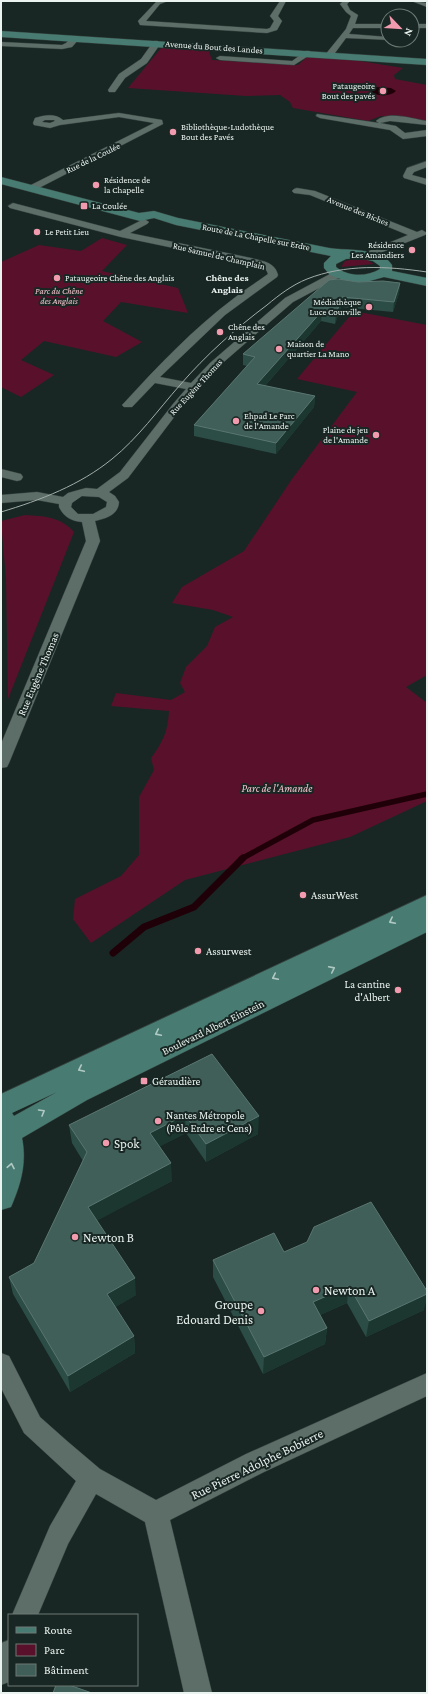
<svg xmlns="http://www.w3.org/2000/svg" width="428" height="1694" viewBox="0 0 428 1694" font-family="'Crimson Pro',serif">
<rect width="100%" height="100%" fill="#182723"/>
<path fill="#59112b" d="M162 47 208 49 212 60 298 65 307 57 341 58 403 68 394 75 395 79 427 85V121L381 116 368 121 293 108 290 102 280 95 246 96 128 88Z
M102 238 127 245 102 271 178 288 188 313 121 302 103 321 142 342 116 357 44 341 21 360 54 375 21 397 1 387V262L39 245 81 251Z
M355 259 367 260 374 264 341 267 345 261Z
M354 311 427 325V675L406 687 427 703V801L350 837 185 880 91 943 73 919 75 899 121 876 139 855V797L154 770 151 758C163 742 168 731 169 711L111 706 116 693 171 700 185 692 180 683 186 667 207 646 215 627 233 617 213 610 172 603 182 587 244 551 292 479 357 392 297 379Z
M25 515C44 516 61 517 74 532L8 699 6 579 1 521Z"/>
<path fill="#200008" d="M375 87 391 88 396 91C390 97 375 97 370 90Z"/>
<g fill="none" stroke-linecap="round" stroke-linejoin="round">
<path stroke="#200008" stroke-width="5.5" d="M241 859 313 820 427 794"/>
<path stroke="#200008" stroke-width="7" d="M113 953 144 927 194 907 243 858"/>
<defs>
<path id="street" d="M168 1 160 4 146 21 267 29 270 28 274 21 270 16 280 1H286L278 16 282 21 277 30 267 33 140 25 138 21 156 2Z
M343 1H350L347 4 350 10 358 15 355 24H388V28H353L349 34 388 37V40L411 41 407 43 391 40 346 38 332 57H326L325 55 346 29 351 16 346 12 340 4Z
M413 1 427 3V7L414 2Z
M412 24H427V28H412Z
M72 37H75L79 39 72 47 62 49 1 46V42L62 45 66 43Z
M154 41H157L161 43 147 63 125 78 115 92H109L108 90 119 74 141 59Z
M306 51H309L313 53 294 65 220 60 216 58 220 56 292 61Z
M119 113 162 120 163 124 35 190H29L27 188 29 186 154 123 119 117 60 125 50 128 34 125 33 123 35 118C45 115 55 113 63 120ZM45 120H54L55 121 50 123 42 122Z
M317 114 379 123 376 121C388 110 413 119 427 121V125L390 121 380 123 396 126 405 133 427 130V136L403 139 390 130 320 118 316 116Z
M427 161V167L414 172 412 175 427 179V185L404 178 403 176 407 168Z
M297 188 315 191 417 232 422 230 427 233 425 235 370 257H364L362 255 364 253 408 235 310 195 294 193 292 191 294 189Z
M13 203 120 231 144 219 149 222 147 224 130 233 251 258C262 261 275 262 278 275L277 277 225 315 160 377 191 383 210 363 285 298 330 274 332 271H340L341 273 338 278 293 302 218 367 181 408 128 478 109 492 115 496 119 502C118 515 107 518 95 521L100 541 9 763 7 767 1 768V744L86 541 82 522C71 521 64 517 59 507V504L37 500 1 503V495L37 492 63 497 68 493 75 491 86 488 97 489 120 472 173 404 186 389 155 383 132 407H124L122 405 124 403C158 366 193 329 233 299 244 290 256 283 268 274 266 266 257 266 250 264L121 237 10 208 8 206ZM82 496 99 497 107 502 106 507 93 514H78L71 507 72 503Z
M1 469 21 474 23 477 21 480 17 481 1 477Z
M1 1353 9 1356 40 1417 67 1441 100 1469 156 1500 246 1454 427 1373V1396L264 1472 170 1520 212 1693H184L145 1522 96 1494 68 1544 38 1615H12L50 1526 76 1481 24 1433 1 1388Z
M9 1640V1682L1 1685V1643Z"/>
<path id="secondary" d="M1 31 427 59V65L1 37Z
M1 177 139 213 154 211 178 218 329 248C348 251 380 247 392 265V271L427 278V286L384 277 366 282H349L330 275 324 268V263L331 256 176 225 154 218 140 221 1 184ZM358 258 373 261 380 266V269C367 277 348 277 336 267V264L346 259Z
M427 895V932L87 1100 22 1138C27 1163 21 1184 11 1207L1 1210V1094ZM57 1092 14 1116 12 1113Z"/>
</defs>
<use href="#street" stroke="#36423f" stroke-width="1"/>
<use href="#secondary" stroke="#36423f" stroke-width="1"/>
<use href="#street" fill="#5d6e69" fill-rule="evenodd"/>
<use href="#secondary" fill="#487c72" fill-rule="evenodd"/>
<path stroke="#a2adaa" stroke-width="1" d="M1 512C41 500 80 485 112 459 138 438 158 410 180 385 206 355 235 329 267 305 279 295 292 285 307 279 345 264 387 266 427 272"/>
</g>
<path fill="#2b4d46" d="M358 282 400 283 399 293 393 312 341 307 335 324 321 321 265 386 315 396 314 407 276 454 194 436V425L247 366 243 365V354Z
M212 1054 258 1134 206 1162 186 1133 160 1146 172 1181 97 1220 136 1295 115 1307 134 1336 135 1353 70 1392 13 1294 9 1277 34 1263 83 1161 72 1143 69 1125Z
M284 1252 424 1310 366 1337 347 1303 320 1315 327 1328 325 1344 263 1374 213 1277V1260Z"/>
<path fill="#1b3730" d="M400 283 399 293 393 312 394 302Z
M342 297 341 307 335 324 336 314Z
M322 311 321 321 257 395V384Z
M315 396 314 407 276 454V443Z
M185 1115 186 1133 151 1151 150 1133Z
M259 1116 258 1134 206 1162V1144Z
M171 1163 172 1181 91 1224 88 1207Z
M135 1278 136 1295 109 1311 107 1294Z
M349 1286 347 1303 311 1319 313 1302Z
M427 1294V1298L424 1310 366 1337 369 1321Z
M327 1328 325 1344 263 1374 264 1357Z
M134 1336 135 1353 70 1392 68 1376Z"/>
<path fill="#405f58" stroke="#5a7670" d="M338 279 358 282 383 281 400 283 394 302 342 297 336 314 322 311 257 384 315 396 276 443 194 425 255 357 243 354 329 280Z
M212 1054 259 1116 206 1144 185 1115 150 1133 171 1163 88 1207 135 1278 107 1294 134 1336 68 1376 9 1277 34 1263 87 1152 69 1125Z
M371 1202 427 1291V1294L369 1321 349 1286 313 1302 327 1328 264 1357 213 1260 274 1233 284 1252 307 1242 314 1227Z
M56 1685H69L92 1693H53Z"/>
<defs><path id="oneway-chevron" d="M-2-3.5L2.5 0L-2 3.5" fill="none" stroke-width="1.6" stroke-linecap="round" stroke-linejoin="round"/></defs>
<g stroke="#b1c9c4">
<use href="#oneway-chevron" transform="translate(392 921) rotate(153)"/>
<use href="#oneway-chevron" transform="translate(332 969) rotate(-26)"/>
<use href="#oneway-chevron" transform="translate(275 977) rotate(154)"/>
<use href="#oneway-chevron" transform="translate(158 1033) rotate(154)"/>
<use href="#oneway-chevron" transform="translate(81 1069) rotate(155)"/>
<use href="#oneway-chevron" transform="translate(42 1112) rotate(-30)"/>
<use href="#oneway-chevron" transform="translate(11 1166) rotate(-79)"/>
</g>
<g fill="#f29aae" stroke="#182723" stroke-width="1.5">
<circle cx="383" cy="91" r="4"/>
<circle cx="173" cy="132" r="4"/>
<circle cx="96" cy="185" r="4"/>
<rect x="80" y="202" width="8" height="8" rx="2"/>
<circle cx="37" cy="232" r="4"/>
<circle cx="412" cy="250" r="4"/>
<circle cx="57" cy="278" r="4"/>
<circle cx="369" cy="307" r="4"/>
<circle cx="220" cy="332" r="4"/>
<circle cx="279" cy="349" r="4"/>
<circle cx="236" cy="421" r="4"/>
<circle cx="376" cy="435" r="4"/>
<circle cx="303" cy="895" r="4"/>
<circle cx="198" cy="951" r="4"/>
<circle cx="398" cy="990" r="4"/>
<rect x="140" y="1077" width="8" height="8" rx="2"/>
<circle cx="158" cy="1121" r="4"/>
<circle cx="106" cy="1143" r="4"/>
<circle cx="75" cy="1237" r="4"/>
<circle cx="316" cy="1290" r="4"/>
<circle cx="261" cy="1311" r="4"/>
</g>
<g text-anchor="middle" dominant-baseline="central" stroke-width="4" stroke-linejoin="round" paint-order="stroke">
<g font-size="9" fill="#eaf3f0" stroke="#182723">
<text transform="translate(214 47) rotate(4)">Avenue du Bout des Landes</text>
<text transform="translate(93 158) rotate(-26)">Rue de la Coulée</text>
<text transform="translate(358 211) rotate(22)">Avenue des Biches</text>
<text transform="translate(256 237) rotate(11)">Route de La Chapelle sur Erdre</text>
<text transform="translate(219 256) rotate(13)">Rue Samuel de Champlain</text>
<text transform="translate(196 387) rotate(-47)">Rue Eugène Thomas</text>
</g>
<g font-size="9" fill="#eaf3f0" stroke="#182723" text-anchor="start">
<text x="375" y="86" text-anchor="end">Pataugeoire<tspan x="375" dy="10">Bout des pavés</tspan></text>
<text x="181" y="127">Bibliothèque-Ludothèque<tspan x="181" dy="10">Bout des Pavés</tspan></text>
<text x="104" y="180">Résidence de<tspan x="104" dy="10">la Chapelle</tspan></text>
<text x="92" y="206">La Coulée</text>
<text x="45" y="232">Le Petit Lieu</text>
<text x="404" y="245" text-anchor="end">Résidence<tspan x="404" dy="10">Les Amandiers</tspan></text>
<text x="65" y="278">Pataugeoire Chêne des Anglais</text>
<text x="361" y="302" text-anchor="end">Médiathèque<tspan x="361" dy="10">Luce Courville</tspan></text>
<text x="228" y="327">Chêne des<tspan x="228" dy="10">Anglais</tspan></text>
<text x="287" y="344">Maison de<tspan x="287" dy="10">quartier La Mano</tspan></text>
<text x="244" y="416">Ehpad Le Parc<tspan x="244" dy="10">de l'Amande</tspan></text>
<text x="368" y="430" text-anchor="end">Plaine de jeu<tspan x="368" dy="10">de l'Amande</tspan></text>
</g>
<g font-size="9" font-style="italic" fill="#f3c3cd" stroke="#182723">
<text x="59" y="291">Parc du Chêne<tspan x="59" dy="10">des Anglais</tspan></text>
</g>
<g font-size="10" font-weight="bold" fill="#eaf3f0" stroke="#182723">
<text x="227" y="277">Chêne des<tspan x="227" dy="12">Anglais</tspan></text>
</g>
<g font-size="11" fill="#eaf3f0" stroke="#182723">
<text transform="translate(38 674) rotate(-67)">Rue Eugène Thomas</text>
<text transform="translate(213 1027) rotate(-26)">Boulevard Albert Einstein</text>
</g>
<g font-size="11" font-style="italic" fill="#f3c3cd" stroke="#182723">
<text x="277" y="788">Parc de l'Amande</text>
</g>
<g font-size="11" fill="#eaf3f0" stroke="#182723" text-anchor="start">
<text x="311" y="895">AssurWest</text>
<text x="206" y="951">Assurwest</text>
<text x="390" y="984" text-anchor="end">La cantine<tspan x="390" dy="13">d'Albert</tspan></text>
<text x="152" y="1081">Géraudière</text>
<text x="166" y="1115">Nantes Métropole<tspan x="166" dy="13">(Pôle Erdre et Cens)</tspan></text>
</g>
<g font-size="13" fill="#eaf3f0" stroke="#182723" text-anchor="start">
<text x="114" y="1143">Spok</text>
<text x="83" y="1237">Newton B</text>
<text x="324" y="1290">Newton A</text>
<text x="253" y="1304" text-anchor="end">Groupe<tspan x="253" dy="15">Edouard Denis</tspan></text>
</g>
<g font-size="13" fill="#eaf3f0" stroke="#182723">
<text transform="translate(257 1464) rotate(-26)">Rue Pierre Adolphe Bobierre</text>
</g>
</g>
<rect width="428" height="1694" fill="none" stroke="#eaf3f0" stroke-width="4"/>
<rect x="8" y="1614" width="130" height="72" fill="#182723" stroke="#6c7975"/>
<rect x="16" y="1627" width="20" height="6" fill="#487c72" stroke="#6c7975"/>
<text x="44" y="1634" font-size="12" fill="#eaf3f0">Route</text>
<rect x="16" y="1644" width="20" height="12" fill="#59112b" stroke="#6c7975"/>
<text x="44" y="1654" font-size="12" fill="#eaf3f0">Parc</text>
<rect x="16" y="1664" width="20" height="12" fill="#405f58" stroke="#6c7975"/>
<text x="44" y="1674" font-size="12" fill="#eaf3f0">Bâtiment</text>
<g transform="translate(400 28) rotate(115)"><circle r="19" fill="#182723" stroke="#6c7975"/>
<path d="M0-3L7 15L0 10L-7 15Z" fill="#f29aae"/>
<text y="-6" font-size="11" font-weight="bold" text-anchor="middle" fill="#eaf3f0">N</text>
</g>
</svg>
